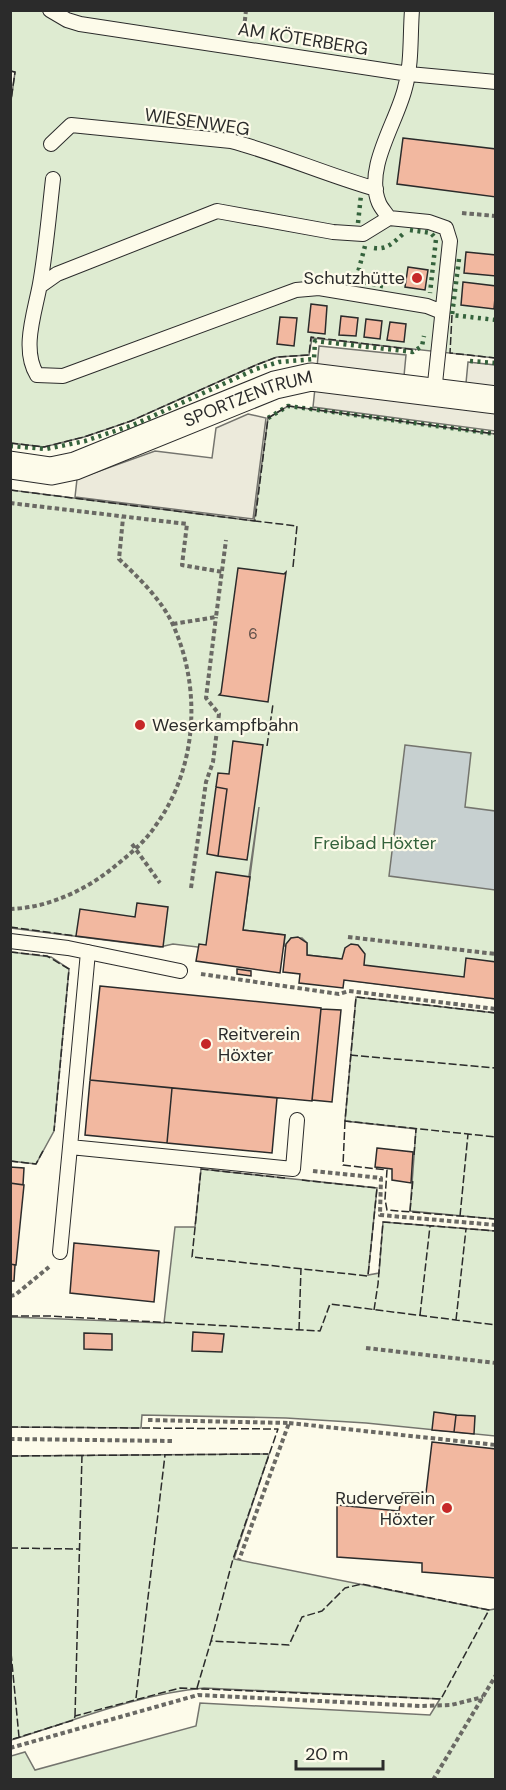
<svg xmlns="http://www.w3.org/2000/svg" width="506" height="1790" viewBox="0 0 506 1790" font-family="'DM Sans',sans-serif">
<rect width="100%" height="100%" fill="#fdfbea"/>
<path fill="#deebd1" stroke="#74746e" stroke-width="1.5" d="M11 11H495V358L312 338 309 355 277 357 256 365 131 421 84 437 44 447 11 443 10 108 15 72 11 71Z
M288 406 495 434V999L340 979 342 959 307 955V943L302 938H291L286 946H284L285 935 243 930 259 807 238 952 173 944 160 947 11 928V490L254 521 268 418Z
M11 952 51 957 69 969 54 1131 36 1164 11 1161Z
M356 997 495 1013V1219L410 1211 416 1129 345 1121Z
M201 1169 377 1188 368 1275 379 1273 383 1222 495 1231V1436L366 1423 286 1418 142 1415 141 1428 11 1427V1317L164 1323 175 1227H195Z
M269 1454 234 1559 489 1610 495 1609V1779H11V1756L25 1752 35 1770 196 1726 200 1703 430 1715 440 1699 204 1688C138 1694 74 1721 11 1740V1456Z"/>
<path fill="#eceadb" stroke="#74746e" stroke-width="1.5" d="M319 346 406 355 404 376 317 367Z
M468 362 495 365V387L466 383Z
M315 388 495 412V431L313 407Z
M248 414 266 418 253 519 75 497 77 479 155 451 212 458 216 428Z"/>
<path fill="#c7d0d0" stroke="#74746e" stroke-width="1.5" d="M405 745 471 753 465 807 495 811V890L389 876Z"/>
<path fill="#f2b8a0" stroke="#2b2b2b" stroke-width="1.5" d="M403 138 496 149V197L397 184Z
M466 252 496 255V276L464 273Z
M408 267 428 270 425 290 405 287Z
M463 282 496 286 494 309 461 305Z
M311 304 327 306 325 334 308 332Z
M341 316 358 318 356 336 339 335Z
M280 317 297 318 294 346 277 344Z
M366 319 382 321 380 339 364 337Z
M390 322 406 324 404 342 387 340Z
M238 568 284 574 286 572 268 702 219 695 221 693Z
M233 741 263 745 247 860 218 856 227 789 216 787 218 773 229 774Z
M216 787 227 789 218 856 207 854Z
M216 872 250 877 243 930 285 935 280 973 196 961 199 944 206 945Z
M137 903 168 907 163 947 76 936 80 909 135 917Z
M298 937 307 943V955L342 959 345 948 351 944 358 945 365 954 364 965 464 977 466 958 496 962V999L344 980 343 988 299 983 300 974 283 972 286 944 291 938Z
M237 969 251 971V976L237 974Z
M100 986 321 1008 312 1101 90 1080Z
M321 1009 341 1010 332 1102 312 1100Z
M90 1080 172 1088 167 1143 85 1135Z
M172 1088 277 1098 272 1153 167 1143Z
M377 1148 413 1152 411 1183 392 1180V1169L375 1167Z
M10 1167 24 1168 23 1185 10 1183Z
M10 1183 24 1185 16 1265 10 1264Z
M74 1243 159 1251 154 1302 70 1293Z
M10 1264 15 1265 14 1281H10Z
M193 1332 224 1334 222 1352 192 1351Z
M84 1333 112 1334V1350L84 1349Z
M434 1412 456 1415 454 1432 432 1430Z
M456 1415 475 1416 474 1434 454 1432Z
M432 1442 496 1449V1578L422 1572V1563L337 1557V1505L399 1511 402 1493H426Z"/>
<g fill="none" stroke-linecap="round" stroke-linejoin="round">
<defs>
<path id="service" d="M50 10 67 20 80 24 409 74 496 82
M412 10C410 36 412 63 405 88 397 122 364 168 379 203 381 208 386 213 389 218L429 222 446 228 450 241 434 393
M51 144 71 125 231 141C280 154 327 175 376 189
M53 179C49 214 46 250 40 284 35 312 21 349 37 375L63 376 296 290 319 288 427 306 442 312
M40 286 57 274 217 211 333 232 363 234 389 218
M10 941 68 948 180 971
M88 952 70 1147 293 1169 297 1120
M60 1252 70 1147"/>
<g id="minor">
<path id="s1" d="M10 465 51 471 75 466 275 385 311 377 496 400"/>
</g>
</defs>
<use href="#service" stroke="#2b2b2b" stroke-width="16"/>
<use href="#minor" stroke="#2b2b2b" stroke-width="29"/>
<path stroke="#6a6964" stroke-width="4" stroke-dasharray="4.5 3" stroke-linecap="butt" d="M244 29 246 10
M462 213 496 216
M10 503 187 524 182 565 223 572
M173 624 216 617 226 540
M132 844 160 883
M191 888 206 782 213 762 219 714 206 698 216 617
M10 909C48 908 86 890 114 867 130 854 145 842 156 825 197 768 202 689 173 625 162 600 138 577 119 559L123 518
M348 937 496 954
M201 974 339 994 349 991 496 1009
M313 1171 381 1178 380 1215 496 1225
M10 1296 15 1295 49 1267
M366 1348 496 1363
M148 1420 289 1423 239 1560
M289 1423 496 1445
M10 1439 172 1441
M10 1748 198 1695 421 1706 451 1705 483 1697
M433 1780 496 1675"/>
<use href="#service" stroke="#fdfbea" stroke-width="14"/>
<use href="#minor" stroke="#fdfbea" stroke-width="27"/>
<path stroke="#34623c" stroke-width="4.5" stroke-dasharray="3 4.5" stroke-linecap="butt" d="M358 223 361 195
M410 230 431 233 436 239 430 293
M365 246 356 280 386 287
M374 248C387 250 394 242 403 234
M459 259 452 315 496 320
M470 361 496 363
M268 418 288 406 496 434
M10 446 46 449 85 441 133 425 256 369 279 362 314 359 315 341 413 352 422 346 424 336"/>
<path stroke="#2b2b2b" stroke-width="1.5" stroke-dasharray="8 3" stroke-linecap="butt" d="M10 71 15 72 10 108
M452 315 450 353 496 358
M10 443 44 447 84 437 131 421 256 365 277 357 309 355 311 337 416 350
M10 490 255 521
M293 567 297 526 255 521 268 418 288 406 496 434
M267 746 273 704
M10 927 76 936
M10 952 47 956 69 969 54 1131
M496 1013 356 997 345 1121 496 1137
M350 1055 496 1068
M345 1121 343 1165 387 1170 385 1199 387 1210 496 1219
M414 1155 416 1129
M10 1161 36 1164 44 1149
M285 1178 201 1169 192 1257 368 1276 377 1188 301 1180
M410 1211 413 1179
M460 1216 468 1134
M374 1310 378 1284 383 1222 496 1231
M420 1315 430 1226
M10 1316H49L320 1331 330 1304 496 1325
M456 1320 466 1229
M299 1330 301 1268
M10 1427 278 1429 233 1559 211 1641 289 1645 302 1617 322 1611 345 1588 362 1584 489 1610 441 1699 180 1688 75 1716 74 1720 10 1740
M10 1456 268 1454
M10 1548 80 1549
M10 1642 19 1737
M197 1688 211 1641
M136 1698 165 1455
M75 1716 82 1455"/>
</g>
<g fill="#c62828" stroke="#fdfbea" stroke-width="2">
<circle cx="417" cy="278" r="6"/>
<circle cx="140" cy="725" r="6"/>
<circle cx="206" cy="1044" r="6"/>
<circle cx="447" cy="1508" r="6"/>
</g>
<g text-anchor="middle" dominant-baseline="central" stroke-width="4.5" stroke-linejoin="round" paint-order="stroke">
<g font-size="15" fill="#5d4e48">
<text x="253" y="634">6</text>
</g>
<g font-size="18" fill="#2b2b2b" stroke="#fdfbea">
<text transform="translate(303 39) rotate(9)">AM KÖTERBERG</text>
<text transform="translate(197 122) rotate(8)">WIESENWEG</text>
<text stroke="none"><textPath href="#s1" startOffset="252">SPORTZENTRUM</textPath></text>
</g>
<g font-size="18" fill="#2b2b2b" stroke="#fdfbea" text-anchor="end">
<text x="405" y="278">Schutzhütte</text>
<text x="152" y="725" text-anchor="start">Weserkampfbahn</text>
<text x="218" y="1034" text-anchor="start">Reitverein<tspan x="218" dy="21">Höxter</tspan></text>
<text x="435" y="1498">Ruderverein<tspan x="435" dy="21">Höxter</tspan></text>
</g>
<g font-size="18" fill="#34623c" stroke="#fdfbea">
<text x="375" y="843">Freibad Höxter</text>
</g>
</g>
<rect width="506" height="1790" fill="none" stroke="#2b2b2b" stroke-width="24"/>
<path d="M296 1760v9h87v-9" fill="none" stroke="#2b2b2b" stroke-width="3"/>
<text x="305" y="1760" font-size="18" fill="#2b2b2b" stroke="#fdfbea" stroke-width="4.5" paint-order="stroke">20 m</text>
</svg>
